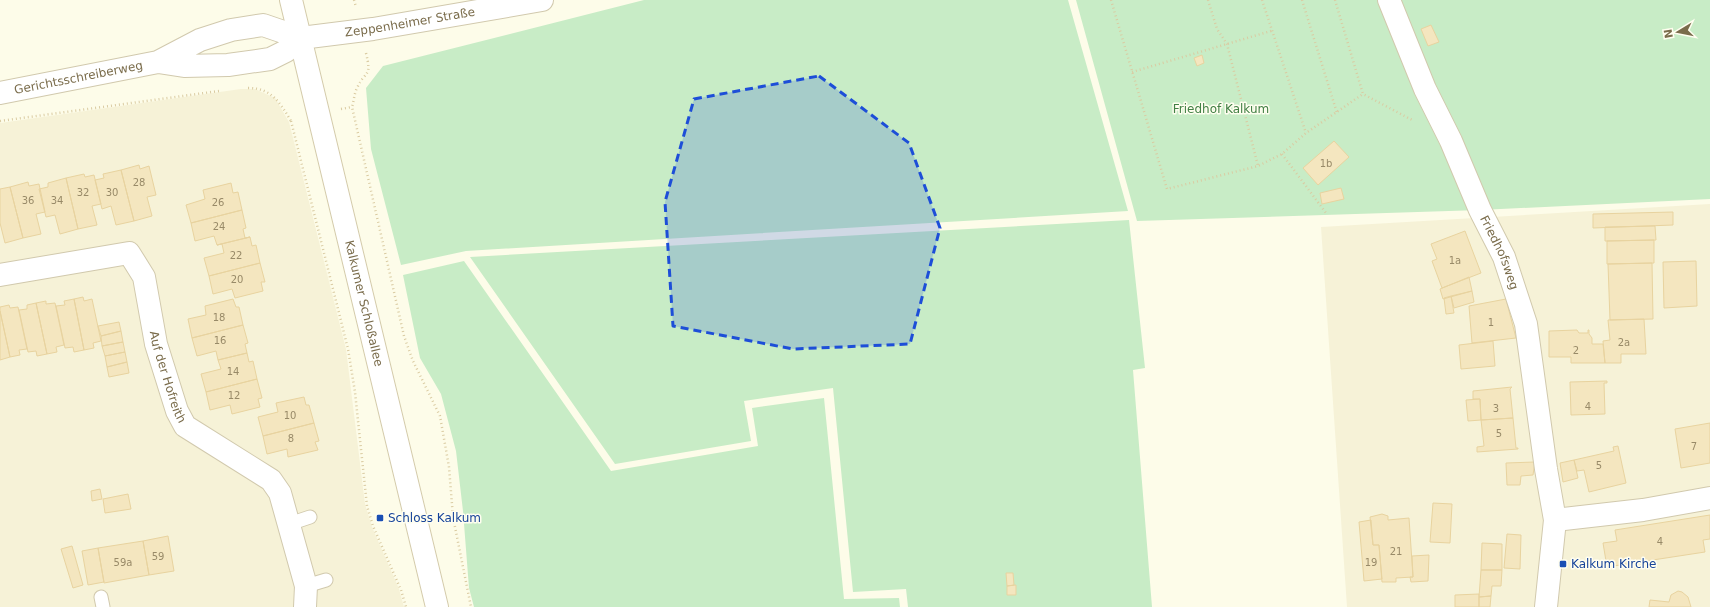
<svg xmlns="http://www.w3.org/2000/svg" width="1710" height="607" viewBox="0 0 1710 607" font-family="'DejaVu Sans',sans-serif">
<rect width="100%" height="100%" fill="#fdfce9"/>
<path fill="#f6f2d7" d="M241 89H255L275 98 289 122 346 349 365 504 372 527 399 589 404 607H0V123Z
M1710 204V607H1347L1321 227Z"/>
<path fill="#c8ecc6" d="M644 0H1068L1128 211 466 251 401 265 371 149 366 88 383 66Z
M1076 0H1710V199L1480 210 1137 221Z
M1129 220 1145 368 1133 370 1152 607H908L906 589 853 592 833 388 744 401 751 441 615 464 470 257Z
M464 261 611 471 758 446 752 408 824 398 844 599 899 598 900 607H474L469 588 463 511 456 451 441 394 420 358 403 275Z"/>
<path fill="#f4e6bf" stroke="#e8d39f" d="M1431 25 1439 42 1428 46 1421 29Z
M1202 55 1204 63 1197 66 1194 58Z
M1334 141 1349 157 1318 185 1303 168Z
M139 165 140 169 149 166 156 195 147 197 152 216 134 221 121 170Z
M121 170 134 221 116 225 111 206 102 209 95 180 104 178 103 174Z
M84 174 85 177 94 175 101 204 92 206 97 225 78 229 66 178Z
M66 178 78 229 60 234 55 215 46 217 39 189 48 187V183Z
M28 182 29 186 39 184 45 212 36 214 41 234 23 238 10 187Z
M231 183 233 193 238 192 242 210 191 223 186 205 205 199 203 190Z
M10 187 23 238 5 243 0 223V189Z
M1341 188 1344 199 1322 204 1320 193Z
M242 210 246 228 243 229 245 238 250 237 217 245 214 236 195 241 191 223Z
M1673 212V225L1593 228V214Z
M1655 226 1656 240 1605 241V227Z
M1465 231 1481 273 1442 288 1432 261 1437 259 1431 244Z
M250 237 252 246 256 245 260 263 209 276 204 258 224 253 222 244 217 245Z
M1654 240V263L1607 264V241Z
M1696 261 1697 306 1664 308 1663 262Z
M260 263 265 282H261L263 291 235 298 232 289 213 294 209 276Z
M1652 263 1653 319 1610 320 1608 264Z
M1469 277 1472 291 1443 299 1440 289Z
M1472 291 1474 302 1454 308 1451 296Z
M1451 296 1454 313 1446 314 1444 298Z
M83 297 84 301 92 299 101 341 93 343 94 348 84 350 74 299Z
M74 299 84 350 74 352 73 347 65 348 56 306 65 305 64 301Z
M233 299 236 307H239L243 325 192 338 188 319 206 315 205 306Z
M1506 299 1516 338 1472 343 1469 306Z
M46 301V304L55 303 64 345 56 347 57 352 47 354 36 303Z
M36 303 47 354 37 356 36 351 28 352 19 310 27 309V305Z
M9 305 10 308 18 307 27 349 19 350 20 355 10 357 0 311V307Z
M0 311 10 357 0 360Z
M1644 319 1646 354H1621V363H1605L1603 341 1610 340 1608 320Z
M119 322 121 331 101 336 98 326Z
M243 325 248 343 245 344 247 353 218 360 216 351 197 356 192 338Z
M1577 330 1579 333H1588V330H1589V334L1592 338V344H1603L1605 363H1571V357H1549V331Z
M121 331 123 342 102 346 101 336Z
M1493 341 1495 366 1461 369 1459 345Z
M123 342 125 352 105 356 102 346Z
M125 352 127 362 107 367 105 356Z
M247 353 249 362 253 361 257 379 206 392 201 374 221 369 218 360Z
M127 362 129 373 109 377 107 367Z
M257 379 262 398 258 399 260 407 232 414 230 405 210 410 206 392Z
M1607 381V383H1604L1605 414 1571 415 1570 382Z
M1512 387 1510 389 1513 418 1481 420 1480 399H1473V391Z
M304 397 306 405H309L314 423 263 436 258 417 278 412 276 403Z
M1480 399 1481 420 1468 421 1466 400Z
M1513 418 1516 448H1518V449L1477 452V447L1484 446 1481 420Z
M314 423 319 441 315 442 318 450 288 457 287 449 267 454 263 436Z
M1710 423V463L1681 468 1675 429Z
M1618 446 1626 483 1589 492 1584 470 1577 471 1574 460 1614 451 1613 447Z
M1574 460 1578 478 1563 482 1560 463Z
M1535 462 1533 475 1521 476 1520 485H1507L1506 463Z
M100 489 102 499 92 501 91 491Z
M128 494 131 509 105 513 103 499Z
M1433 503 1452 504 1450 543 1430 542Z
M1382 514 1388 516V520L1409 518 1413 577 1396 578V582H1382L1379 545H1373L1370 517Z
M1710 515V539L1703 540 1705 552 1607 567 1603 543 1617 541 1615 530Z
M1371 520 1373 545H1379L1382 579 1364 581 1359 522Z
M1507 534 1521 535 1520 569 1504 568Z
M168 536 174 571 149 575 143 541Z
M143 541 149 575 104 583 98 548Z
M1482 543 1502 544V570H1481Z
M72 546 83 585 73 588 61 549Z
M98 548 104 582 88 585 82 551Z
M1429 555 1428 581 1411 582 1410 577H1413L1412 556Z
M1481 570H1502L1501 586H1492L1491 596 1479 597Z
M1006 573H1013L1014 585 1007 586Z
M1016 585V595H1007V586Z
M1678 591 1682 592 1688 597 1691 607H1649L1650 600 1669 602 1671 595Z
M1479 594V607H1455V595Z
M1491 596 1490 607H1479V597Z"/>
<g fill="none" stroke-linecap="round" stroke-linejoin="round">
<defs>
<path id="service" d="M289 524 310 517
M306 586 326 580
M101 597 103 607"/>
<g id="minor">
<path id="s1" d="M1389 0 1425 89 1451 141 1480 210 1504 257 1526 324 1546 469 1555 520 1546 607"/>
<path id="s2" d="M301 38 373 29 542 0"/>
<path id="s3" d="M0 275 129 253 144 277 156 344 177 411 185 426 271 480 280 493 306 586 305 607"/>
<path d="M1555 520 1643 510 1710 498"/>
</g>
<g id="tertiary">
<path id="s4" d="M0 93 158 62 200 40 231 30 263 25 301 38 286 51 270 59 228 65 184 66 158 62"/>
</g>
<g id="secondary">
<path id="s5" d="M291 0 437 607"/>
</g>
</defs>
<use href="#service" stroke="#d1c9ad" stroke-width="15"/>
<use href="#minor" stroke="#d1c9ad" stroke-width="24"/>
<use href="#tertiary" stroke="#d1c9ad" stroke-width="24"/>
<use href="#secondary" stroke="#d4cbab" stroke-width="24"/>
<path stroke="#dacba2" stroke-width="2.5" stroke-dasharray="1 3" stroke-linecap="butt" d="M354 0 356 7
M1111 0 1167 189 1258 166 1282 154 1306 133 1363 94
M1208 0 1217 29 1227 44 1258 166
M1262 0 1306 133
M1302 0 1337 113
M1335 0 1363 94 1414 121
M366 53C372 78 366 69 357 88 354 94 354 101 352 107L404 336 413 361 440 416 449 467 453 517 471 607
M1132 72 1271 31
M248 88C272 88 280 103 291 121
M341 109 352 107
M0 121 219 91
M291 121 348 349 355 392 367 506 373 526 401 590 406 607
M1282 154 1326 213"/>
<use href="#service" stroke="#fff" stroke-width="13"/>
<use href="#minor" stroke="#fff" stroke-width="22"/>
<use href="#tertiary" stroke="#fff" stroke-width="22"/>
<use href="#secondary" stroke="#fff" stroke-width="22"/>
</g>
<path fill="#1d4ed8" fill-opacity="0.2" stroke="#1d4ed8" stroke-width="3" stroke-dasharray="8 5" stroke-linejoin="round" d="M819 76 909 143 940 228 910 344 793 349 673 326 665 202 694 99Z"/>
<g fill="#1a4fb4" stroke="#fffef0" stroke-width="1.5">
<rect x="376" y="514" width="8" height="8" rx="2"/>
<rect x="1559" y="560" width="8" height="8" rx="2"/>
</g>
<g text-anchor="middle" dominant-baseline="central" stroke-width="3" stroke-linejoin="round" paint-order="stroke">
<g font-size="10" fill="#988a68">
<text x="1326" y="163">1b</text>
<text x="139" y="182">28</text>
<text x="83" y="192">32</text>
<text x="112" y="192">30</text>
<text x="28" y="200">36</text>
<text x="57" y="200">34</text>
<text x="218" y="202">26</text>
<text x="219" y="226">24</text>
<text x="236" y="255">22</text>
<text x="1455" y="260">1a</text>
<text x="237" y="279">20</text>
<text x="219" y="317">18</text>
<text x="1491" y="322">1</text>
<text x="220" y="340">16</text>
<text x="1624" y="342">2a</text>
<text x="1576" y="350">2</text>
<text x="233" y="371">14</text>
<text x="234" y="395">12</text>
<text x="1588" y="406">4</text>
<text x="1496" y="408">3</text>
<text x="290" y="415">10</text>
<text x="1499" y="433">5</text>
<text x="291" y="438">8</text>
<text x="1694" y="446">7</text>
<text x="1599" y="465">5</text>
<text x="1660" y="541">4</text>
<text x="1396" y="551">21</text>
<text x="158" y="556">59</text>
<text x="123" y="562">59a</text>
<text x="1371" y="562">19</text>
</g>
<g font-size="12" fill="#7a6c4b" stroke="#fffef0">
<text stroke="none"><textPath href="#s2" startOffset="110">Zeppenheimer Straße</textPath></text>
<text stroke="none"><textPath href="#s4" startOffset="80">Gerichtsschreiberweg</textPath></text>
<text stroke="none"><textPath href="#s1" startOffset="276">Friedhofsweg</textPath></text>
<text stroke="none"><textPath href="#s5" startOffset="312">Kalkumer Schloßallee</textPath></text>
<text stroke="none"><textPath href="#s3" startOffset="262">Auf der Hofreith</textPath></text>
</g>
<g font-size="12" fill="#428044" stroke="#fffef0">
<text x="1221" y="109">Friedhof Kalkum</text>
</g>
<g font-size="12" fill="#164399" stroke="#fffef0" text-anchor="start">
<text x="388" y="518">Schloss Kalkum</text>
<text x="1571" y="564">Kalkum Kirche</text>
</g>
</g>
<g transform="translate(1678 32) rotate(260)" stroke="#fffef0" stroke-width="3" paint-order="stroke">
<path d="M0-3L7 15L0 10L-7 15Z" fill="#7a6c4b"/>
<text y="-6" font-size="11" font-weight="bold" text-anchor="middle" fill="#7a6c4b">N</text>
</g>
</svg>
